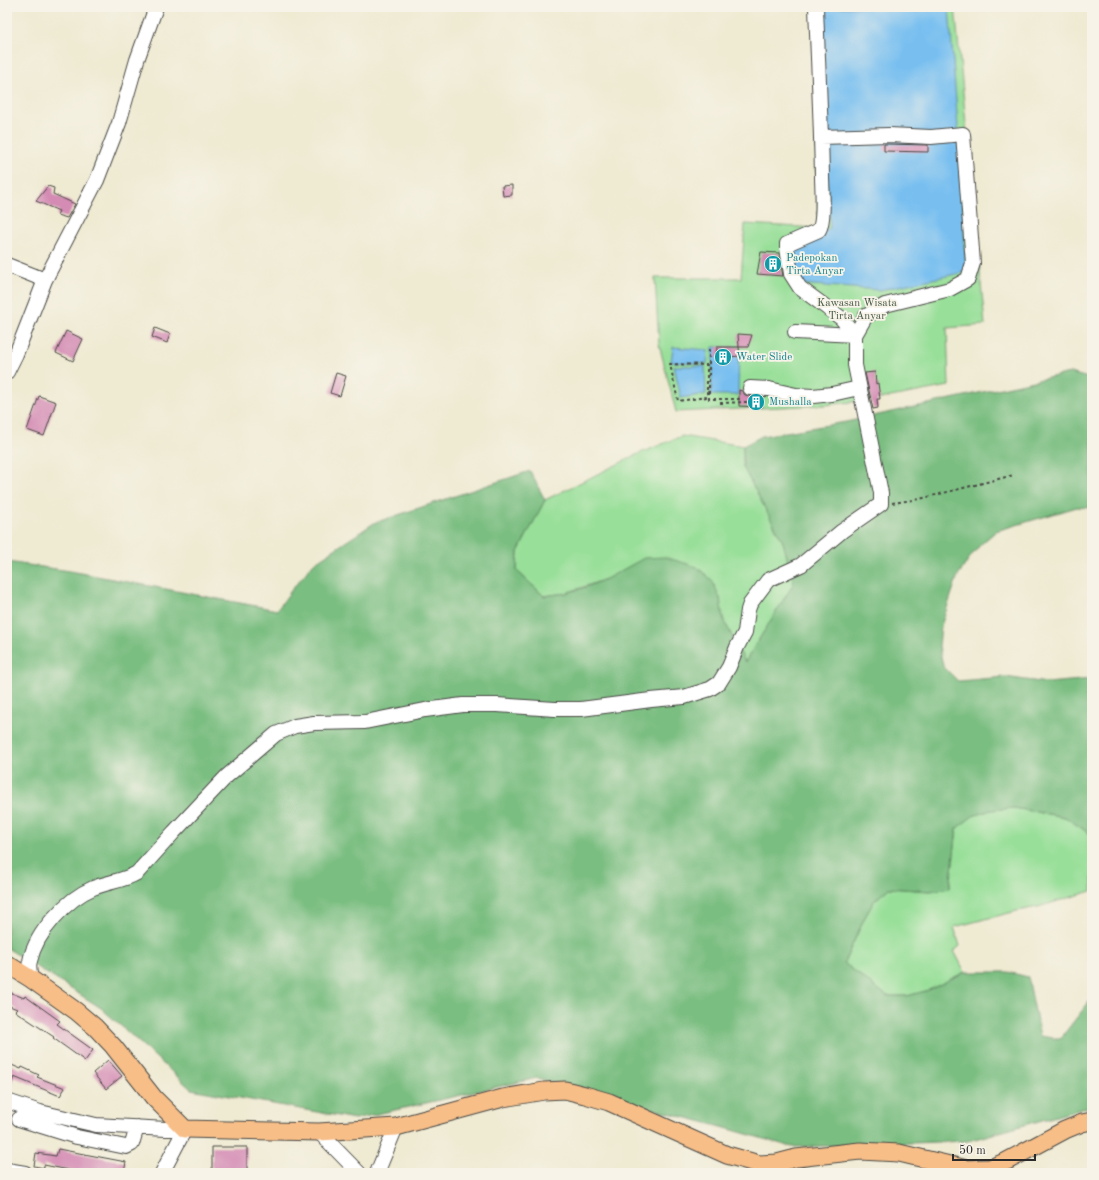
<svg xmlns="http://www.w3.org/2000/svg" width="1099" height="1180" viewBox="0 0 1099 1180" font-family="'Old Standard TT',serif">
<rect width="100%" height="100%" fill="#f7f3e8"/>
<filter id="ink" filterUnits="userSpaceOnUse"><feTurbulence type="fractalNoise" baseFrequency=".025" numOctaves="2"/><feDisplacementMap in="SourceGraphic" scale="8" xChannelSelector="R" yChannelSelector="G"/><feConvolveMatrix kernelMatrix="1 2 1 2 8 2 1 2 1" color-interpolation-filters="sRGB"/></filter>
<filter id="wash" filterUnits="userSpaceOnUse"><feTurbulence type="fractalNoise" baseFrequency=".012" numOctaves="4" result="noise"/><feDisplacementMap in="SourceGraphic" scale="16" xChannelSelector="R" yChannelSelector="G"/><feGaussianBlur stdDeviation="0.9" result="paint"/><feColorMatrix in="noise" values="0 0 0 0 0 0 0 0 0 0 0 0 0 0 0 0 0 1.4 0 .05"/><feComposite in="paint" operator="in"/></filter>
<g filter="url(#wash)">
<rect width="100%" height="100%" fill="#efead2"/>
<path fill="#98df99" stroke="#628562" d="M813 7H955L985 325 947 328 949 386 880 399 824 405 676 412 659 344 655 278H741L745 224 818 228Z
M682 436 743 446V467L783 542 794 583 745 662 722 618 720 598 606 579 566 593 544 596 517 571 518 552 545 500 638 454Z
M1014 808 1065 817 1092 835V891L1038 907 1017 911 954 927 960 946 954 951 965 972 929 990 907 996H887L844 963 864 919 874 901 889 888 930 891 950 888 957 828 973 816 991 810Z"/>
<path fill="#7abe81" stroke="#527456" d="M1070 373 1092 379V508L1077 507 996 531 980 545 968 560 957 578 941 626 939 646 943 666 958 681 1005 677 1047 683 1092 679V835L1065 817 1014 808 991 810 973 816 957 828 950 888 930 891 889 888 874 901 864 919 844 963 887 996H907L929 990 965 972H1008L1028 977 1040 1036 1060 1039 1092 998V1106L968 1141 792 1147 729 1129 537 1078 355 1119 191 1089 101 1008 7 948V562L70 571 277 610 293 588 314 563 374 523 530 471 545 500 518 552 517 571 544 596 566 593 586 587 606 579 644 558 665 557 697 567 712 580 720 598 723 618 745 662 794 583 783 542 743 467V446L762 436 846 422Z"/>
<path fill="#78bff0" stroke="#52758e" d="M819 7H949L959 141 966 272 880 290 799 284 794 248 830 228 823 109Z
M673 347 708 350 707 364 671 362Z
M713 347H739L738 395H711Z
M674 366H705L706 394 681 398Z"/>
<g id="blocks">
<path fill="#d48bb4" d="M884 144 928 145V152L884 151Z
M512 185V195L503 196 502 186Z
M48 186 54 188 53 194 75 204 67 218 57 215 59 211 36 201Z
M761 252 779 253 783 276 757 274Z
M155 328 170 334 167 343 152 337Z
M66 331 83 339 73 361 56 353Z
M738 334 752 335 748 347H739Z
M717 347H739L740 356 716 358Z
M875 372 876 384 878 383 880 399H877L878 408 873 409 865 373Z
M336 373 346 376 340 396 330 393Z
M739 390 742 391 745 395 749 396 763 397 762 407 739 406Z
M39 396 56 402 44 436 27 430Z
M7 991 24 998 25 996 60 1021 57 1024 93 1050 85 1061 53 1038 54 1037 15 1011 17 1009 7 1005Z
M108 1060 122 1076 106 1089 93 1073Z
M7 1063 21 1069 22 1067 39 1075 37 1077 65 1088 60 1096 14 1077 7 1093Z
M212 1147H247V1173H212Z
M58 1149 126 1162 124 1173H84L44 1165V1168L34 1166 36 1153 56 1156Z"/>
</g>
</g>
<g filter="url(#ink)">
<use href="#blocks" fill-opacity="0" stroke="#484844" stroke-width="1"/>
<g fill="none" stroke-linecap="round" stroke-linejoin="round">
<defs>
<path id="minor" d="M816 7C818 63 821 119 822 176 822 188 825 220 819 230L787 244V248L791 274 800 288 841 318 855 335
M7 265 45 280
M795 332 855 335
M7 372 16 354 45 280 97 180 119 123 137 60 156 7
M750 388 769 389 796 395 813 396 832 394 859 388
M31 979C30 973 28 967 30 961 36 932 67 899 93 888 107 882 124 881 137 873L174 832 227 776 276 734 295 726 314 723 365 722 425 710 463 705H497L555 709H581L651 700 684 697 710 689 719 683 729 667 737 647 745 632 748 610 750 604 768 580 801 565 842 531 881 504V493L855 365V335L866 316 885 305 950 289 968 279 973 263 963 134 931 137 889 135 821 137
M7 1101 40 1112 96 1125 166 1129H185L162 1173
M19 1119 77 1137 126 1147 132 1144 137 1127
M319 1132 359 1173
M7 1170 25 1173
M377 1173 396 1127"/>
<path id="major" d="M7 964 31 979 76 1011 95 1027 113 1046 154 1098 185 1129 319 1132 396 1127 503 1098 544 1091 565 1090 585 1095 609 1102 727 1155 759 1164 777 1163 796 1158 860 1151 899 1153 967 1169 990 1168 1007 1161 1065 1130 1082 1123 1092 1121"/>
</defs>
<use href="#minor" stroke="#484844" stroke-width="16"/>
<use href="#major" stroke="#484844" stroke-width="19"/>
<path stroke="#484844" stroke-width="2" stroke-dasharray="3 3" stroke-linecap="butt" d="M709 349V399H743
M707 390V365L670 364 678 401 707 397V390L709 391
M720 403 747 402V400
M892 503 920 499 1014 475"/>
<use href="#minor" stroke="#fff" stroke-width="14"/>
<use href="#major" stroke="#f7be88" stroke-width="17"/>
</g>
</g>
<defs>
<symbol id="building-disc" viewBox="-11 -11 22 22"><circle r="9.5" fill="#0f9aa8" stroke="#f7f3e8"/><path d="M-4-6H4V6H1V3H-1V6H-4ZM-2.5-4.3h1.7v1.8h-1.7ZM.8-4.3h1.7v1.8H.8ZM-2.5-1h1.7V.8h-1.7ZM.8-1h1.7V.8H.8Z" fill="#fff"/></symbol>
</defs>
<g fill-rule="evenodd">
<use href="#building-disc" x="763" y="254" width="20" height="20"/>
<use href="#building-disc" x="713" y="347" width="20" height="20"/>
<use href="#building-disc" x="746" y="392" width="20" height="20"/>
</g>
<g text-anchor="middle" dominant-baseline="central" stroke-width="3.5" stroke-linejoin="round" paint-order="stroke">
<g font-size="11" fill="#0d838f" stroke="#f7f3e8" text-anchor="start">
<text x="786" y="258">Padepokan<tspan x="786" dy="13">Tirta Anyar</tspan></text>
<text x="736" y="357">Water Slide</text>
<text x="769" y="402">Mushalla</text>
</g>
<g font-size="11" fill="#465846" stroke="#f7f3e8">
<text x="857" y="303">Kawasan Wisata<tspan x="857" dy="13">Tirta Anyar</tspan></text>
</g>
</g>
<rect width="1099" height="1180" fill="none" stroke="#f7f3e8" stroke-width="24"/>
<path d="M953 1154v6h82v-6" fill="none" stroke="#2b2b2b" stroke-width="2"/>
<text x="959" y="1154" font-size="12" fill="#2b2b2b" stroke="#f7f3e8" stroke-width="3" paint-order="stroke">50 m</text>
</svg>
